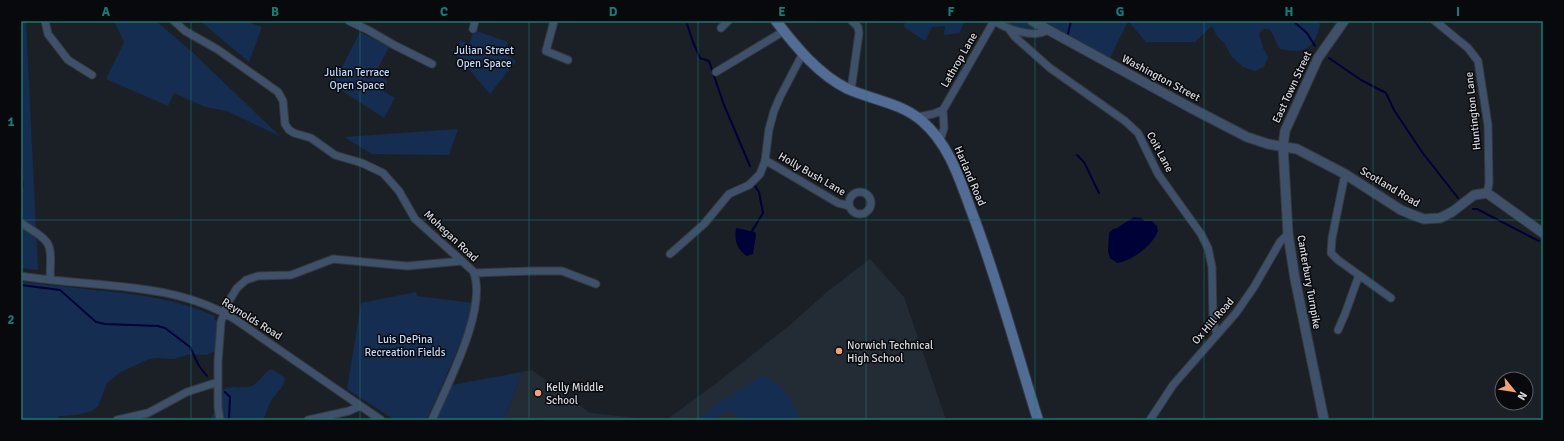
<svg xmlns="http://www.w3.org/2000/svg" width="1564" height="441" viewBox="0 0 1564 441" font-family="Signika,sans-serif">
<rect width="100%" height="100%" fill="#1b2027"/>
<path fill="#232b35" d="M870 259 904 297 946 420H666L714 385 790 325 828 291Z
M532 370 590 413 656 420H504L522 372Z"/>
<path fill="#152d51" d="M21 21H26L38 270 21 268V188L24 187 21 160Z
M114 21H156L192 52 281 137 227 111 205 107 174 93 168 106 106 79 124 42Z
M200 21H245L262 27 249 62Z
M905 21H965L959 33 944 35 945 26 932 27 925 41 904 27Z
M1000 21H1024L1040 30 1039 32 1012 27Z
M1043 21H1128L1110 58Z
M1128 21H1318L1320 25C1314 49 1305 54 1280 49 1275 43 1275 35 1269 29H1263L1259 34 1263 48 1268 57 1264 67 1255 71 1243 67 1231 56 1225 44 1217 36 1212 26 1195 42H1146Z
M474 30 508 42 504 53 516 61 490 94 456 54 460 40 469 44Z
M360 32 389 47 375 74 388 81 383 91 395 98 384 118 333 85Z
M458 129 449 155 372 154 344 137Z
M21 282C49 285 76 288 104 291 143 295 179 300 215 316L214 319 221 324V349L206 355 190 354 174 359 157 358 149 359 119 373 107 383 98 406 92 411 76 415 59 416 55 420H21Z
M416 292 417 296 473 303 467 328 427 420H395L347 389 361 303Z
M271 369 275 371 285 378C284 389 275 393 270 402 268 408 266 414 263 420H210C213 414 219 407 221 401 224 392 221 387 233 387 239 387 247 388 252 386 260 381 264 373 271 369Z
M522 372 504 420H436L452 385Z
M763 375C781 383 795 400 799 420H740L735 414 728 410 725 411 714 420H698L716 404Z"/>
<path fill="#000137" d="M1134 217 1141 218 1145 221H1152L1157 226 1158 231C1152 246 1132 261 1117 263L1110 258 1108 252 1109 233 1113 229 1117 228Z
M736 228 755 232 756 235 753 254 747 256C737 250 734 240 736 228Z"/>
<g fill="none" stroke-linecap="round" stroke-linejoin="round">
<path stroke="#000137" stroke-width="2" d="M686 21 693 42 700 58 709 61 724 105 750 166
M1293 21 1307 33 1315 46
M1068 34 1071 21
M1329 58 1361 80 1386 93 1394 110 1422 152 1458 198
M1077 155 1084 162 1099 193
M1473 209H1477L1539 241
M752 231 763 213 759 192 755 186
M21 285 60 290 96 322 105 324 158 326 165 328 190 347 199 366 207 376
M225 392 230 397 229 420
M1542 420 1543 417"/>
<defs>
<path id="minor" d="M45 21 48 34 68 60 92 75
M174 21 185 31 217 49 278 92 283 101 285 124 289 130 294 133 311 138 335 155 362 163 383 173 399 191 415 219 473 271C489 307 447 385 432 420
M349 21 368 30 394 45 432 64
M554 21 546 51 568 60
M995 21C1006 29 1035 39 1047 30
M1435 21 1468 48 1478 61 1488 125 1489 183 1487 193
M721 28 728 21
M473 29 475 21
M1009 29 1015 37 1050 68 1125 121 1138 133 1158 174 1201 234 1208 248 1212 267 1213 321 1217 334
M716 72 784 31
M851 90 859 33 858 27 852 21
M917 117 933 114 943 110 994 21
M940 140 944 128 943 110
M765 160 838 203 849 206
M1345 174 1332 238 1331 253 1338 260 1391 298
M849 203a11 11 0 1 1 22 0a11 11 0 1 1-22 0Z
M21 223C54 244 51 241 50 280
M670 254 704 224 729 194 749 185 760 174 765 161 769 129 774 111 780 97 803 53
M474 273 533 271H562L596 284
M21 276C92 288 173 280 236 320L381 420
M1338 330 1345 314 1359 275
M117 420 148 413 187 392 218 382
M220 420 218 407V362L221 322 227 304 237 288 246 280 258 276 291 275 333 259 407 266 462 261
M308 420 349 411 360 406
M1150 420 1173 385 1236 313 1254 287 1280 242 1288 234"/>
<path id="tertiary" d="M1032 21 1191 108 1247 137 1268 144 1297 149 1345 174 1401 210 1413 215 1424 219 1440 218 1452 212 1474 195 1487 193 1543 233
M1324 420 1295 279 1288 234 1283 146 1285 131 1318 58 1344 21"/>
<path id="secondary" d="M776 21C796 47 819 75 848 89 873 100 901 103 922 121 951 146 961 184 974 218 999 285 1017 353 1038 420"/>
</defs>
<use href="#minor" stroke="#353a41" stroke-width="9"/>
<use href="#tertiary" stroke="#353a41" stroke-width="11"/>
<use href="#secondary" stroke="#353a41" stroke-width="12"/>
<use href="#minor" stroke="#3f516a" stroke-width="7"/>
<use href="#tertiary" stroke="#3f516a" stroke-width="9"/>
<use href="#secondary" stroke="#516c95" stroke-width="10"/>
</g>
<path fill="none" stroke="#197b74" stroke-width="1" stroke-opacity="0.55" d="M191 21V420M360 21V420M529 21V420M698 21V420M866 21V420M1035 21V420M1204 21V420M1373 21V420M21 220H1543"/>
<g fill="#f0a279" stroke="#08090c" stroke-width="1.5">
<circle cx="839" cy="351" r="4"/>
<circle cx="538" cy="393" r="4"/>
</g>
<g text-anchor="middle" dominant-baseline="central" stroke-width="3" stroke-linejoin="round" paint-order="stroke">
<g font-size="11" fill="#c2d9fc" stroke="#08090c">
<text x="484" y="50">Julian Street<tspan x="484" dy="13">Open Space</tspan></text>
<text x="357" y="72">Julian Terrace<tspan x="357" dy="13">Open Space</tspan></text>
<text x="405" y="339">Luis DePina<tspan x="405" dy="13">Recreation Fields</tspan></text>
</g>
<g font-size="11" fill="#d7dadf" stroke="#08090c">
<text transform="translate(959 60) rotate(-60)">Lathrop Lane</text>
<text transform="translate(1161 78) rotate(28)">Washington Street</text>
<text transform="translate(1292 87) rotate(-65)">East Town Street</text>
<text transform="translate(1473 111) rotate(-96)">Huntington Lane</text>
<text transform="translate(1160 152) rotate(62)">Coit Lane</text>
<text transform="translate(812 174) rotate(30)">Holly Bush Lane</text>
<text transform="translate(970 176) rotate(67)">Harland Road</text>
<text transform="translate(1390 187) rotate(31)">Scotland Road</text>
<text transform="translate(451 236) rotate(43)">Mohegan Road</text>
<text transform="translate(1309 282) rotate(80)">Canterbury Turnpike</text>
<text transform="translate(252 319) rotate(32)">Reynolds Road</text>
<text transform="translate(1213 321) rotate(-49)">Ox Hill Road</text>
</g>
<g font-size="11" fill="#d7dadf" stroke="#08090c" text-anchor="start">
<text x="847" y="345">Norwich Technical<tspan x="847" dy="13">High School</tspan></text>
<text x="546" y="387">Kelly Middle<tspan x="546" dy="13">School</tspan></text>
</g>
</g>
<rect width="1564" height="441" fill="none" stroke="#08090c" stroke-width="44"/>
<g transform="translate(1514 391) rotate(120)"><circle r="19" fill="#08090c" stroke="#5b5d60"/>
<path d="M0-3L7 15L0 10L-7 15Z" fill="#f0a279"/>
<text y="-6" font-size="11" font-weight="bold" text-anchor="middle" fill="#d7dadf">N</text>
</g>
<rect x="22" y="22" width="1520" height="397" fill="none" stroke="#197b74" stroke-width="1.5"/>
<g font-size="13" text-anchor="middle" font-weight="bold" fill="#197b74">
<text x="106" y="16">A</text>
<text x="275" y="16">B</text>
<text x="444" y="16">C</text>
<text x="613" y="16">D</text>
<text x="782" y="16">E</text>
<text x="951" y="16">F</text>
<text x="1120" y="16">G</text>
<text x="1289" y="16">H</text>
<text x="1458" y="16">I</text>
<text x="11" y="126">1</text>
<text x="11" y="324">2</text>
</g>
</svg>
